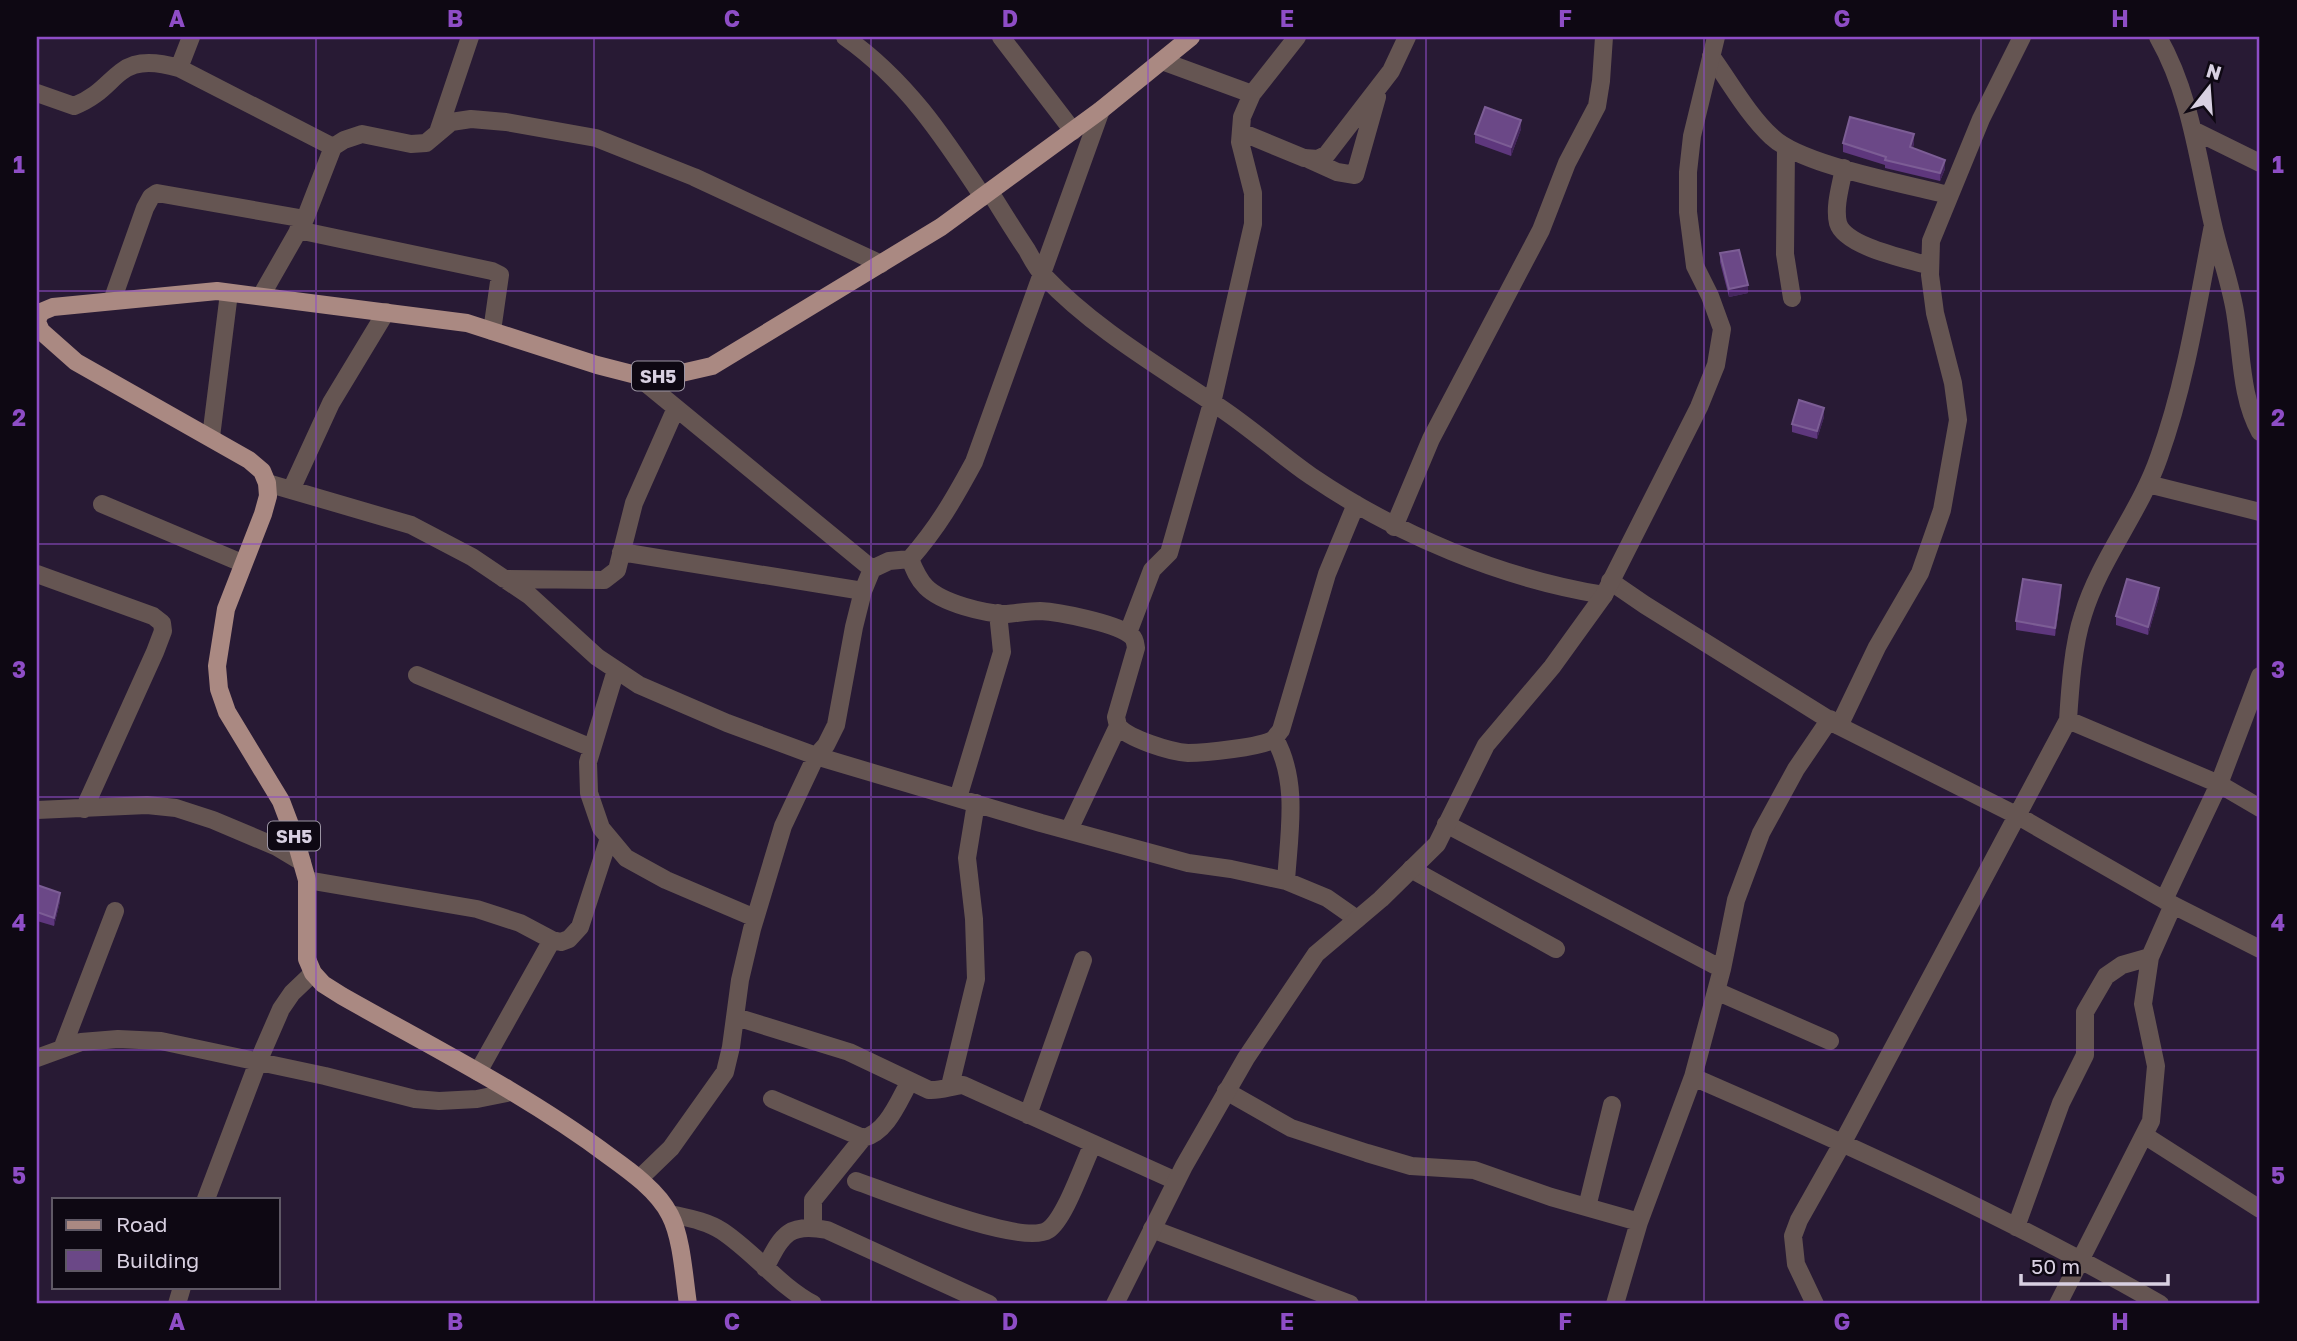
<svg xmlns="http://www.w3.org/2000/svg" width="2297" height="1341" viewBox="0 0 2297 1341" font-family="'Golos Text',sans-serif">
<rect width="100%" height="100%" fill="#281a34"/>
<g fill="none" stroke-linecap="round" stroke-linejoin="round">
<path stroke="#655552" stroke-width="18" d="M845 37C906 80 943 136 983 197
M1001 37 1073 131
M2158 37C2191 95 2198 161 2213 225 2220 256 2232 287 2236 318 2242 356 2241 398 2260 432
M1711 56C1730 82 1748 115 1772 137 1801 165 1906 184 1948 195
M1162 61 1252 94
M179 68 191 37
M37 93 74 106C121 88 113 49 179 68L333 147
M2193 130 2260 163
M438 132 470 37
M1241 132 1304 158 1318 159 1327 154 1391 71 1407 37
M1786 148 1785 254 1792 298
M1306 158 1337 172 1355 175 1377 97
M1844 168C1841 185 1834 206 1838 223 1845 247 1908 259 1930 266
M990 192C1002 211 1014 231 1027 250 1032 259 1037 269 1044 276 1095 330 1162 368 1222 409 1253 430 1281 455 1311 476 1398 535 1500 578 1604 595
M298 230 492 271 500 275 492 331
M261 296 305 219 333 147 344 140 362 134 411 144 426 143 451 122 471 119 506 122 596 138 694 177 881 264
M112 301 145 208 151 197 157 193 305 219
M636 375 872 569
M211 437 229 293
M267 483 411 525 472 557 530 596 597 657 639 685 727 723 816 756 1041 823 1188 863 1231 869 1286 881 1327 898 1357 919
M2148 484 2260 512
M291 490 331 403 386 312
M102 504 242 563
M1394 527 1431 439 1541 230 1567 163 1597 106 1601 81 1604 37
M621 552 863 591
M910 559C914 569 918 579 926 587 942 603 985 614 1007 614 1018 613 1029 611 1040 611 1060 612 1113 623 1129 634 1135 638 1135 642 1136 648L1116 717 1118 726C1129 739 1171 752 1188 753 1204 753 1263 747 1274 739 1275 738 1280 731 1281 730L1327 574 1356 504
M37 574 153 616 162 623 163 631 155 652 84 809
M504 579 604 580 617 570 634 503 676 408
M1610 581 1645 605 1839 726 2018 816 2173 905 2260 949
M1128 633 1152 570 1169 553 1212 403 1253 224V193L1240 142 1242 117 1252 94 1297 37
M616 670 588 762 589 793 601 828 626 858 666 880 755 918
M417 675 592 748
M2068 720 2219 784 2260 808
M1839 726 1877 647 1920 573 1942 510 1958 420 1953 383 1935 313 1930 275 1931 241 1981 119 2022 37
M1275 739C1299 782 1289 833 1286 881
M958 798 1002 652 998 613
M37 810 147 805 176 808 213 820 277 847 302 862
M1446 824 1722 969
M1069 830 1118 726
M1411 869 1556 949
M307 880 477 909 520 923 552 940 561 942 569 939 580 927 609 838
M2164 900 2219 784 2260 676
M1716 991 1830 1041
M736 1017 849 1052 929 1090C941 1091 951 1086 963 1085L1176 1181
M62 1049 115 911
M37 1058 81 1042 118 1039 161 1041 325 1076 415 1099 439 1101 477 1099 511 1092
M478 1072 552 940
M1693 1077C1852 1146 2010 1218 2160 1304
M950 1086 976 979 974 919 967 858 976 803
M1226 1091 1291 1128 1367 1153 1411 1166 1474 1170 1551 1197 1639 1222
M772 1099 863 1138C887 1133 899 1100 910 1081
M1028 1115 1083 960
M2144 1135 2260 1209
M640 1178 671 1148 725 1072 731 1047 740 980 752 929 783 826 816 756 826 745 836 725 854 627 863 591 872 569 889 561 910 559C938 527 954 499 974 462L1101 110
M856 1181C888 1192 1022 1247 1048 1230 1065 1219 1083 1164 1093 1144
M206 1199 258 1062 281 1009 292 993 313 973
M1587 1207 1612 1105
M670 1214C688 1218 707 1221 722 1231 755 1253 778 1285 813 1304
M813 1227V1200L863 1138
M2016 1227 2061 1103 2085 1055V1012L2106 976 2122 965 2150 957
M1152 1229 1350 1304
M765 1268C782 1236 787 1222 827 1230L989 1304
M177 1304 182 1287
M1615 1304 1639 1222 1693 1077 1722 969 1736 900 1761 833 1796 769 1830 719
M1815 1304 1796 1264 1793 1236 1799 1220 1843 1142 2068 720C2070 689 2073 644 2083 615 2100 559 2140 512 2159 457 2186 382 2198 302 2213 225
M2058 1304 2151 1121 2156 1066 2143 1004 2150 957 2173 905"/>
<path stroke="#655552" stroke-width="18" d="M1115 1304 1184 1166 1246 1058 1316 954 1381 899 1437 844 1486 745 1552 667 1604 595 1699 407 1716 365 1722 329 1710 296 1695 266 1688 212V172L1692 136 1716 37"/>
<path stroke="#aa8982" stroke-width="18" d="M37 320 41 312 53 307 217 291 467 323 597 365 636 375 664 377 712 366 941 227 1101 110 1191 37
M37 322 41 331 76 362 249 460 262 471 267 483 268 496 263 514 226 609 217 666 219 689 227 712 281 801 295 838 307 880V959L313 973 323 984 342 996C432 1047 526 1094 609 1156 630 1171 658 1191 670 1215 682 1238 684 1278 688 1304"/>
</g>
<path fill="#5e377d" d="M1521 129 1511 156 1475 143V134Z
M1843 143H1914L1913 148 1945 169 1940 181 1885 168V165L1843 152Z
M1720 253 1748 293 1729 297 1720 262Z
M1824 417 1817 439 1792 432V424Z
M2061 594 2055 636 2016 630V621Z
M2159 597 2148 635 2116 625V616Z
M37 885 60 901 54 926 37 921Z"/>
<path fill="#43255b" d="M1521 120V129L1511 156V147Z
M1914 134V143L1910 156V147Z
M1945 160V169L1940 181V173Z
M1748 285V293L1729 297V289Z
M1824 408V417L1817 439V431Z
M2061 585V594L2055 636V628Z
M2159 588V597L2148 635V627Z
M60 893V901L54 926V918Z"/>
<path fill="#6b4887" stroke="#7c5d95" stroke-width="2" d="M1485 107 1521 120 1511 147 1475 134Z
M1850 117 1914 134 1910 147 1945 160 1940 173 1885 160 1886 157 1843 143Z
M1739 250 1748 285 1729 289 1720 253Z
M1799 400 1824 408 1817 431 1792 424Z
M2023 579 2061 585 2055 628 2016 621Z
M2127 579 2159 588 2148 627 2116 616Z
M37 885 60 893 54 918 37 912Z"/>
<path fill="none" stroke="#8e4dc6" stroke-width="2" stroke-opacity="0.55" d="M316 37V1304M594 37V1304M871 37V1304M1148 37V1304M1426 37V1304M1704 37V1304M1981 37V1304M37 291H2260M37 544H2260M37 797H2260M37 1050H2260"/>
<g text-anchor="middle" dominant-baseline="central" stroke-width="5" stroke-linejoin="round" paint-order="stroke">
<g fill="#0e0813" stroke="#9b94a3" stroke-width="2">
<rect x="632" y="361.5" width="52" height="29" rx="5"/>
<rect x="268" y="821.5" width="52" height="29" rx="5"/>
</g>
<g font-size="18" font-weight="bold" fill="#d8d0e1">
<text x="658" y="376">SH5</text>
<text x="294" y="836">SH5</text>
</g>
</g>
<rect width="2297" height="1341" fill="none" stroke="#0e0813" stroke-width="77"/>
<rect x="52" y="1198" width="228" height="91" fill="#0e0813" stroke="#5f5865" stroke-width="2"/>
<rect x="66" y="1220" width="35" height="10" fill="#aa8982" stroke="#5f5865" stroke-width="2"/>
<text x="116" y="1232" font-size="21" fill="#d8d0e1">Road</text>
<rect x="66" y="1250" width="35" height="21" fill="#6b4887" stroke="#5f5865" stroke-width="2"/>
<text x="116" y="1268" font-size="21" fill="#d8d0e1">Building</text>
<g transform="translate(2209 88) rotate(17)" stroke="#0e0813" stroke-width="5" paint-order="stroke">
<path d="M0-5L12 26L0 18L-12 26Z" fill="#d8d0e1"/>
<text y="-10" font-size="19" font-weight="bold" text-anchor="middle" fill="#d8d0e1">N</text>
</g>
<path d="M2021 1274v10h147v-10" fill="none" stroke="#d8d0e1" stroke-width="3.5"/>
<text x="2031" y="1274" font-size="21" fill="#d8d0e1" stroke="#0e0813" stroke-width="5" paint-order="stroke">50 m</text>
<rect x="38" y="38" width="2220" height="1264" fill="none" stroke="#8e4dc6" stroke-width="2.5"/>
<g font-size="23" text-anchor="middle" font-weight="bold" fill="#8e4dc6">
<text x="177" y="27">A</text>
<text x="455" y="27">B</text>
<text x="732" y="27">C</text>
<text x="1010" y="27">D</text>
<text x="1287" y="27">E</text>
<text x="1565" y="27">F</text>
<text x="1842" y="27">G</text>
<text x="2120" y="27">H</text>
<text x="19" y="173">1</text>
<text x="2278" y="173">1</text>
<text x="19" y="426">2</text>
<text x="2278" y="426">2</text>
<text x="19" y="678">3</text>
<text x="2278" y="678">3</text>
<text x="19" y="931">4</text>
<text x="2278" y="931">4</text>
<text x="19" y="1184">5</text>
<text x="2278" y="1184">5</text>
<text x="177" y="1330">A</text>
<text x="455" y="1330">B</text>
<text x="732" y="1330">C</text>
<text x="1010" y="1330">D</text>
<text x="1287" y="1330">E</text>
<text x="1565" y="1330">F</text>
<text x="1842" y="1330">G</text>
<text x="2120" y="1330">H</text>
</g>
</svg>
